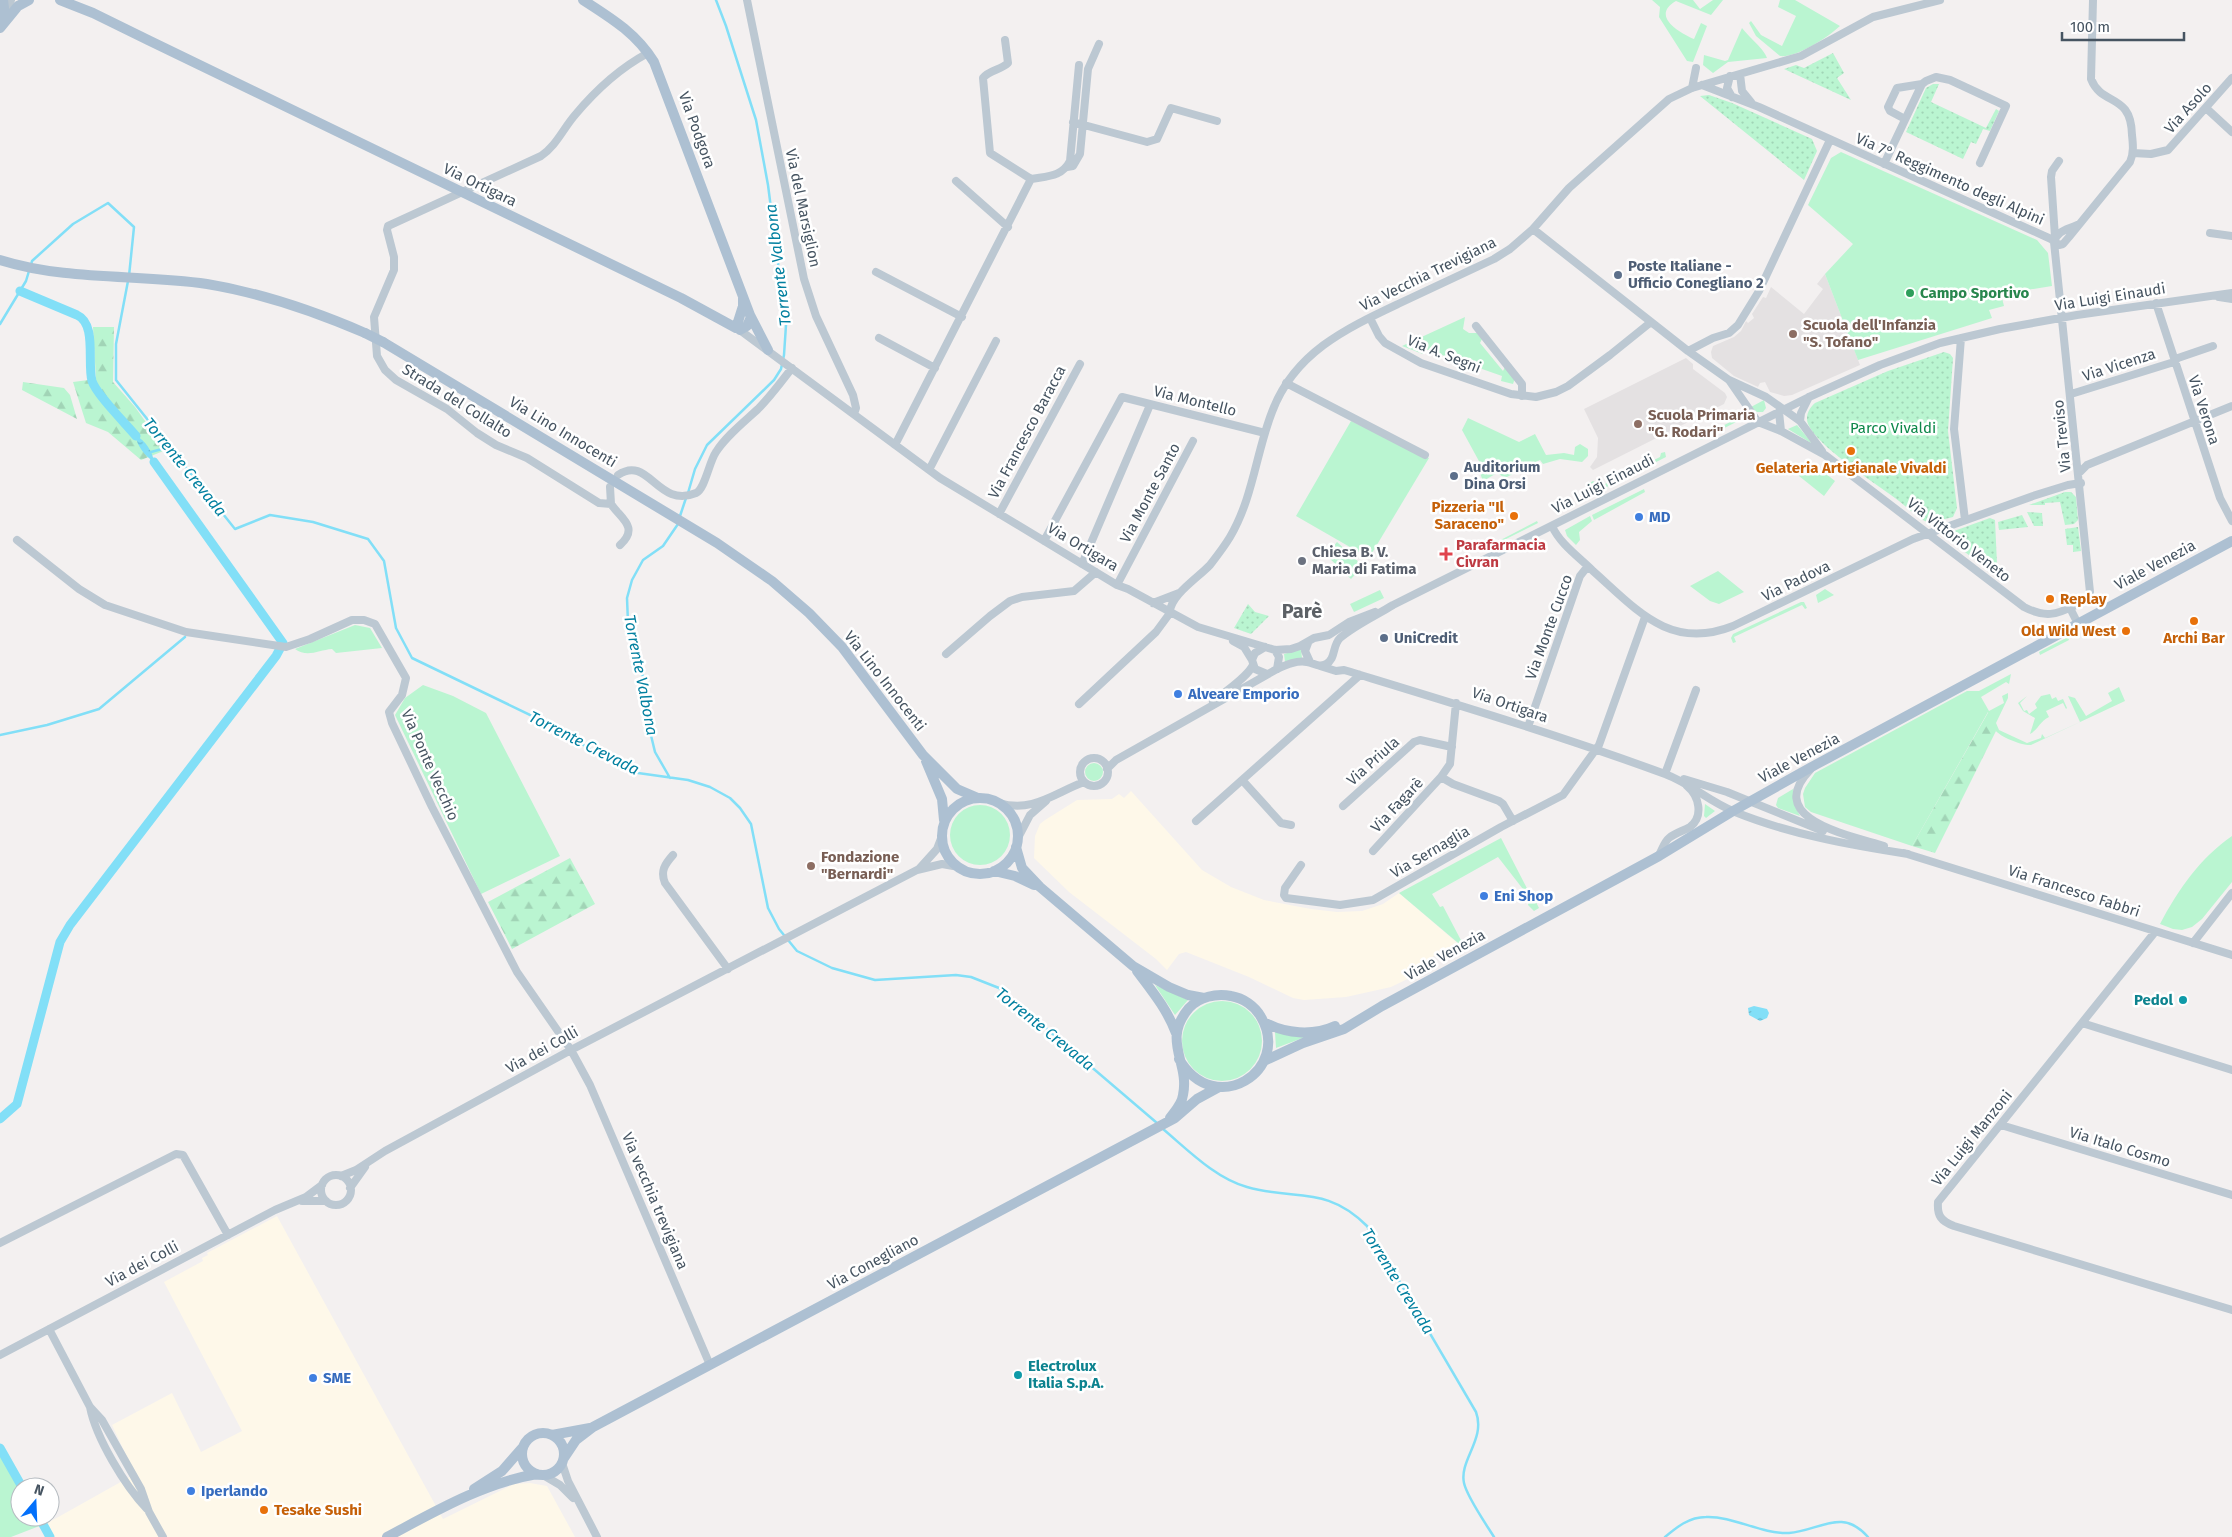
<svg xmlns="http://www.w3.org/2000/svg" width="2232" height="1537" viewBox="0 0 2232 1537" font-family="'Fira Sans',sans-serif">
<defs>
<pattern id="forest-firs" width="22" height="20" patternUnits="userSpaceOnUse" patternTransform="scale(1.25)"><rect width="22" height="20" fill="#baf5d1"/><path d="M5 1l3.5 6h-7zM16 11l3.5 6h-7z" fill="#a1d4b6"/></pattern>
<pattern id="park-dots" width="8" height="8" patternUnits="userSpaceOnUse" patternTransform="scale(1.25)"><rect width="8" height="8" fill="#baf5d1"/><path d="M2 2h.1M6 6h.1" fill="none" stroke="#a1d4b6" stroke-width="1.8" stroke-linecap="round"/></pattern>
<pattern id="water-ripples" width="26" height="14" patternUnits="userSpaceOnUse" patternTransform="scale(1.25)"><rect width="26" height="14" fill="#82dff7"/><path d="M2 4q2-2 4 0t4 0M15 11q2-2 4 0t4 0" fill="none" stroke="#6cb7cb"/></pattern>
</defs>
<rect width="100%" height="100%" fill="#f3f0f0"/>
<path fill="#fef8e9" d="M1131 791 1202 870 1231 887 1264 900 1311 909 1337 912 1362 911 1383 904 1399 893 1463 948 1451 955 1433 956 1432 967 1391 987 1346 997 1304 1000 1293 998 1249 977 1186 952 1179 954 1167 970 1156 959 1069 892 1034 858 1035 836 1040 824 1045 820 1077 800 1112 799 1119 794 1124 798Z
M277 1216 443 1519 514 1484 530 1483 547 1486 575 1537H50L44 1525 135 1474 112 1425 172 1393 201 1452 242 1431 164 1282 203 1261 202 1258 208 1255 207 1253Z"/>
<path fill="#e4e1e2" d="M1825 274 1860 365 1792 395 1784 396 1770 392 1765 382 1760 383 1758 387 1734 376 1712 358 1711 352 1713 346 1734 337 1741 331 1746 321 1748 323 1754 318 1752 314 1763 297 1766 298 1771 287 1804 314 1823 289 1817 284Z
M1686 358 1693 364V369L1725 393 1727 397 1724 404 1593 470 1590 467 1597 457 1598 438 1584 409Z"/>
<path fill="#baf5d1" d="M1652 0H1693L1700 9 1713 0H1723L1711 15 1676 1C1650 16 1680 33 1694 39L1701 23 1707 26 1693 62 1687 61 1659 17 1660 7Z
M1780 0H1795L1840 26C1828 37 1797 58 1780 56L1756 36 1749 23 1751 21 1761 35 1782 46 1796 16 1778 7Z
M1742 28C1748 36 1765 50 1767 58L1728 62 1713 73 1703 65 1704 55 1725 61 1728 60Z
M1841 152 2037 240 2048 253 2052 286 2001 294 2004 306 1989 310 1992 318 1858 360 1825 274 1853 244 1808 205 1831 158Z
M1465 317 1463 329 1469 333H1477L1483 337 1480 343 1503 371 1506 365 1515 378 1513 384 1501 381 1502 376 1425 349 1423 354 1402 346Z
M1764 400 1766 408 1763 412H1757L1751 407Z
M1741 410 1744 414 1742 419 1701 440 1699 438 1736 419 1735 414Z
M1468 418 1519 442 1535 434 1546 455 1564 453 1574 455 1575 447 1580 444 1588 449V456L1582 462 1560 459 1543 464 1540 460 1505 478 1497 473 1483 481 1478 468 1480 463 1462 430Z
M1351 421 1429 458 1369 558 1296 516Z
M1797 425 1812 443H1811L1788 429Z
M1665 452 1666 457 1593 494 1596 491 1593 484 1589 486 1588 484 1593 481 1601 486 1660 457 1661 453Z
M1811 462 1835 481 1824 496 1799 476Z
M1644 489 1645 492 1594 520 1592 515Z
M1590 516 1592 521 1579 532 1580 540 1576 545 1567 536 1565 530Z
M1537 521 1538 523 1492 546 1491 545Z
M1337 542 1363 566 1351 579 1326 555Z
M1718 571 1744 592 1719 604 1710 601 1690 586Z
M1825 589 1834 595 1818 603 1816 595Z
M1380 590 1384 598 1354 612 1350 604Z
M1801 602H1804L1807 608 1805 609 1802 605 1734 637 1736 642 1733 643 1731 638 1733 634Z
M355 625 370 628 382 648 336 653 332 649C319 650 307 658 295 649Z
M2068 637 2069 640 2040 655 2039 652Z
M1301 649 1302 658 1285 662 1284 654Z
M2011 674 2009 684 2006 682 1981 697 1989 711 2004 703 2002 696 2008 693V698L1996 723 1999 730 2027 743 2041 738 2042 734 2045 738 2080 722 2068 696 2075 698 2086 716 2112 701 2108 693 2119 687 2125 701 2031 745C2023 746 2000 737 1995 730 1992 725 1991 717 1988 712L1912 846 1811 812 1805 807 1803 794 1805 788 1815 773 1967 691H1979Z
M423 685 453 696 486 713 560 856 481 894 395 715 405 698Z
M2050 694 2052 699 2056 697 2058 701 2063 699 2067 708 2066 709 2063 703 2046 711 2049 717C2039 722 2038 730 2030 734L2035 718 2023 711 2018 703 2027 696 2020 703 2024 711 2027 710 2029 714 2037 708 2035 704 2041 696Z
M1085 772a9 9 0 1 1 18 0a9 9 0 1 1-18 0Z
M1793 789 1795 806 1800 816 1778 808 1776 805 1778 798Z
M1705 804 1715 811 1706 818 1704 816Z
M950 835a30 30 0 1 1 60 0a30 30 0 1 1-60 0Z
M2232 836V882L2202 919 2192 927 2182 930 2173 929 2160 924C2178 890 2200 858 2232 836Z
M1501 838 1534 902H1536L1539 908 1534 911 1528 905 1530 898 1498 857 1432 894 1440 907 1443 906 1464 946 1468 945 1464 948 1399 893Z
M1155 985 1188 1000 1175 1015Z
M1182 1041a40 40 0 1 1 80 0a40 40 0 1 1-80 0Z
M1275 1032 1308 1036 1276 1048Z
M0 1449 21 1487 20 1517H38L42 1525 11 1537H0Z"/>
<path fill="url(#forest-firs)" d="M93 327H114L113 382 135 407 166 450 141 460 108 432 86 423 73 382 96 379Z
M23 382 64 388 70 395 77 419 22 390Z
M1989 711 1996 731 1935 853 1912 846Z
M570 858 595 904 512 949 488 902Z"/>
<path fill="url(#park-dots)" d="M1833 53 1844 73 1837 78 1851 100 1784 69 1796 65 1804 68Z
M1933 84H1939L1931 102 1986 128 1996 109 1999 111 1990 131 1983 129 1976 144 1971 142 1963 159 1906 132 1926 88Z
M1709 95 1732 103 1812 139 1817 151 1804 180 1700 96Z
M1944 352 1950 354 1953 358 1948 431 1957 508 1953 517 1929 523C1917 518 1906 506 1895 498 1874 482 1818 447 1808 424 1805 416 1809 408 1815 403L1888 371Z
M2065 492H2071L2076 497 2078 520 2074 524 2065 525 2060 502 2045 503V505H2029Z
M2027 512 2042 513 2043 526H2034Z
M2022 515 2028 527 1999 530 1998 522Z
M1990 518 1995 520 1997 564 1982 565 1953 543 1951 537 1954 531Z
M2078 527 2081 551 2073 552V545H2067L2065 529Z
M1248 604 1255 612 1269 616 1251 634 1234 628Z"/>
<path fill="url(#water-ripples)" d="M136 436C145 440 153 452 154 462 146 457 136 445 136 436Z
M1754 1006 1767 1009 1769 1013 1767 1018 1760 1021 1749 1015 1748 1008Z"/>
<g fill="none" stroke-linecap="round" stroke-linejoin="round">
<path stroke="#82dff7" stroke-width="2.5" d="M31 265 32 261 73 224 108 203 134 227 129 276
M128 281 116 344V380L235 529 270 515 313 522 368 539 384 561 396 628 412 658 553 726 603 757 638 773 688 780 710 787 730 798 740 808 751 824 768 908 779 929 797 951 832 968 875 980 956 975 971 977 999 988 1013 1000 1157 1123
M0 324 26 281 29 271
M151 452 162 449
M688 493 695 469 707 445 774 380 781 369 784 355 786 325 768 185 756 120 726 26 716 0
M680 516 686 498
M0 735 47 725 99 709 185 637
M670 778 655 752 648 723 642 669 628 623 627 598 632 580 643 560 663 546 678 524
M1163 1129C1188 1150 1215 1178 1247 1187 1296 1201 1326 1185 1367 1226L1476 1412C1486 1439 1459 1460 1464 1483 1467 1497 1486 1524 1494 1537
M1665 1537C1677 1527 1689 1517 1706 1517 1734 1516 1760 1534 1789 1533 1819 1531 1842 1507 1868 1537"/>
<path stroke="#82dff7" stroke-width="9" d="M20 291 77 315C97 324 87 362 92 381 96 394 126 424 136 436
M0 1119 17 1104 60 942 70 925 276 656 283 643 154 462
M0 1448 22 1487
M39 1517 50 1537"/>
<path stroke="#bcc8d2" stroke-width="8" d="M747 0 804 279 816 316 853 395 856 408 854 414
M5 17 11 0
M1005 40 1008 63C1001 70 989 70 983 78L990 153 1031 179
M1740 74 1742 91 1751 102
M1730 76 1727 88 1732 97
M1702 85 1759 107 2051 239 2059 245 2063 244 2069 237 2130 162C2134 153 2133 144 2132 135 2131 92 2102 107 2091 79L2093 0
M1692 88 1696 68
M2206 108 2232 132
M1905 119 1890 111 1888 107 1897 88 1922 84
M1073 122 1147 142 1157 139 1171 108 1217 121
M2133 153 2151 154 2168 150 2232 78
M1884 164 1922 84 1926 81 1936 77 1950 80 2006 106 1980 163
M1067 167 1073 166 1080 154 1088 69 1099 44
M956 181 1008 227
M1533 229 1688 351 1729 380 1766 397 1800 421 1822 451
M2210 233 2232 236
M2055 237 2051 177 2052 171 2059 161
M876 272 962 317
M2219 297 2232 299
M2156 303 2220 498 2232 521
M1370 318 1379 336 1385 343 1421 363 1511 394 1536 397 1556 392 1568 386 1610 355 1651 322
M1476 326 1522 384V396
M737 328 940 478 1117 585 1128 589 1198 627 1275 650 1291 649 1300 646 1314 638 1329 635 1349 622 1375 612
M879 338 935 368
M1961 338 1954 429 1965 520
M1688 351 1713 338 1729 333 1738 325 1759 291 1830 140
M1729 380 1758 422 1781 431 1825 455 2024 607C2045 618 2056 615 2076 605 2083 601 2089 600 2090 592L2054 242C2058 230 2067 230 2077 225
M1286 383 1425 455
M2071 394 2174 362 2178 358 2213 346
M1779 412 1781 431
M1800 421 1801 413 1809 397
M895 445 1031 179C1047 176 1062 177 1070 161L1079 65
M929 470 996 341
M2080 472 2087 465 2232 406
M618 475C649 454 657 509 696 493 705 489 709 462 716 452 726 436 744 422 758 409 771 396 781 382 792 368
M610 487 611 504C620 518 640 527 620 545
M611 504 599 503 527 458 496 445 477 433 447 409 396 380 385 370 377 356 374 317 394 270V257L387 230 388 226 541 156C556 146 563 129 575 115 595 91 620 68 648 53
M999 514 1080 364
M1552 526C1560 544 1579 557 1593 571 1637 610 1670 651 1733 626L1913 539 2033 496 2068 485 2081 483
M17 540 79 589 105 605 186 632 286 647 310 639 352 620H364L375 624 406 678 402 695 389 712 392 723 432 807 517 972 571 1050 590 1085 710 1365
M1044 541 1122 397 1265 433
M1082 564 1150 405
M1117 585 1193 441
M1153 603 1179 593
M2070 608 2078 624
M1170 613C1169 596 1199 577 1210 565 1217 556 1224 547 1230 537 1253 498 1256 453 1272 412 1294 353 1345 329 1398 304 1430 289 1462 274 1494 259L1510 249 1533 229 1569 188 1669 99 1692 88 1801 56 1873 17 1940 0
M1233 641 1244 647 1252 660
M1308 643 1305 651 1310 662
M1265 647 1255 653 1252 660 1255 669 1267 674
M1275 650 1279 657 1277 669
M946 654 990 616 1010 601 1022 597 1074 591 1096 572
M1320 666 1336 671 1344 670C1452 703 1559 735 1665 774 1692 784 1709 802 1735 812 1789 834 1850 845 1908 854
M1213 702C1225 691 1247 678 1253 665
M1456 703 1450 764 1441 777 1453 784 1499 801 1503 804 1513 821
M1079 704 1156 632 1170 613
M1528 727 1580 576 1588 566
M1080 772a14 14 0 1 1 28 0a14 14 0 1 1-28 0Z
M1107 769 1116 760 1277 669C1286 665 1297 660 1307 662 1314 663 1318 668 1326 664 1336 659 1332 646 1340 638 1355 625 1377 615 1393 605L1809 397 1880 365 1940 343 2000 329 2077 315 2232 293
M1810 770C1762 820 1853 836 1884 846
M1665 774 1696 690
M1684 779 1727 792 1823 831
M1243 781 1281 823 1291 825
M999 803C1033 813 1054 793 1084 782
M1343 806 1414 742 1420 740 1452 747
M1196 821 1360 675
M1018 838 1030 815 1046 801
M1373 851 1441 777
M1904 853 2232 955
M673 855C665 864 660 871 665 883L728 969
M1659 855C1662 850 1664 842 1669 838 1675 833 1683 831 1690 827 1704 816 1699 796 1687 786
M1301 865 1285 888 1284 895 1286 898 1340 905 1373 900 1501 827 1563 795 1599 745 1645 617
M919 869 937 849 942 836
M2155 932 1938 1202C1937 1216 1941 1221 1954 1226L2232 1310
M2193 943 2232 893
M2082 1023 2232 1070
M2001 1125 2232 1195
M321 1190a15 15 0 1 1 30 0a15 15 0 1 1-30 0Z
M341 1176 356 1170 385 1151 571 1050 917 870 942 864 959 867
M350 1188 365 1167
M302 1201H326
M0 1243 176 1154 183 1155 228 1235
M49 1329 90 1407 102 1420 141 1489 149 1512 163 1537
M0 1355 275 1210 306 1197 322 1185
M90 1407C96 1438 125 1486 147 1509
M562 1463 568 1481 597 1537
M543 1475 560 1485 573 1498"/>
<path stroke="#adc0d2" stroke-width="10" d="M60 0 93 13 148 40 681 298 736 328 743 306V298
M583 0C611 18 636 33 654 62L750 315 768 350
M1 24 4 8 3 0
M0 28 18 6 29 0
M0 260C67 281 138 274 207 284 262 293 314 311 365 333
M740 330 747 326 751 317
M383 342 717 543 772 581 809 613 842 647 923 755 957 789 978 798
M926 761 942 799 944 820
M942 836a38 38 0 1 1 76 0a38 38 0 1 1-76 0Z
M1016 847 1022 868 1040 887 1133 966 1169 987 1188 995 1204 998
M994 871 1015 876 1034 885
M1137 971C1152 991 1167 1009 1176 1033
M1264 1022C1285 1034 1313 1036 1335 1026
M1264 1061 1303 1043 1344 1029 1382 1006 1659 856 1733 811 1817 764 2232 541
M1170 1118C1175 1111 1182 1104 1183 1095 1190 1062 1161 1041 1189 1008 1199 997 1216 993 1231 996 1243 998 1255 1006 1261 1017 1292 1070 1215 1120 1179 1059
M522 1454a21 21 0 1 1 42 0a21 21 0 1 1-42 0Z
M552 1435 590 1428
M564 1458 576 1440 593 1427 1175 1118 1197 1099 1219 1087
M474 1489 502 1471 523 1447
M387 1537C434 1512 483 1483 537 1474"/>
<path stroke="#adc0d2" stroke-width="10" d="M365 333 383 342"/>
</g>
<g fill="#5c6f8a" stroke="#fff" stroke-width="2">
<circle cx="1618" cy="275" r="5"/>
<circle cx="1454" cy="476" r="5"/>
<circle cx="1384" cy="638" r="5"/>
</g>
<circle fill="#2e9e5b" stroke="#fff" stroke-width="2" cx="1910" cy="293" r="5"/>
<g fill="#8d6e63" stroke="#fff" stroke-width="2">
<circle cx="1793" cy="334" r="5"/>
<circle cx="1638" cy="424" r="5"/>
<circle cx="811" cy="866" r="5"/>
</g>
<g fill="#e8710a" stroke="#fff" stroke-width="2">
<circle cx="1851" cy="451" r="5"/>
<circle cx="1514" cy="516" r="5"/>
<circle cx="2050" cy="599" r="5"/>
<circle cx="2194" cy="621" r="5"/>
<circle cx="2126" cy="631" r="5"/>
<circle cx="264" cy="1510" r="5"/>
</g>
<g fill="#3f7fe0" stroke="#fff" stroke-width="2">
<circle cx="1639" cy="517" r="5"/>
<circle cx="1178" cy="694" r="5"/>
<circle cx="1484" cy="896" r="5"/>
<circle cx="313" cy="1378" r="5"/>
<circle cx="191" cy="1491" r="5"/>
</g>
<path fill="#e0444e" stroke="#fff" stroke-width="2" d="M1443.5 546.5h5v5h5v5h-5v5h-5v-5h-5v-5h5z"/>
<circle fill="#6b7280" stroke="#fff" stroke-width="2" cx="1302" cy="561" r="5"/>
<g fill="#0f9aa8" stroke="#fff" stroke-width="2">
<circle cx="2183" cy="1000" r="5"/>
<circle cx="1018" cy="1375" r="5"/>
</g>
<g text-anchor="middle" dominant-baseline="central" stroke-width="5" stroke-linejoin="round" paint-order="stroke">
<g font-size="15" fill="#465461" stroke="#fff">
<text transform="translate(2188 108) rotate(-48)">Via Asolo</text>
<text transform="translate(697 130) rotate(70)">Via Podgora</text>
<text transform="translate(1950 179) rotate(24)">Via 7° Reggimento degli Alpini</text>
<text transform="translate(480 185) rotate(26)">Via Ortigara</text>
<text transform="translate(803 208) rotate(78)">Via del Marsiglion</text>
<text transform="translate(1428 274) rotate(-26)">Via Vecchia Trevigiana</text>
<text transform="translate(2110 297) rotate(-9)">Via Luigi Einaudi</text>
<text transform="translate(1444 354) rotate(22)">Via A. Segni</text>
<text transform="translate(2119 365) rotate(-18)">Via Vicenza</text>
<text transform="translate(457 401) rotate(32)">Strada del Collalto</text>
<text transform="translate(1195 401) rotate(14)">Via Montello</text>
<text transform="translate(2204 410) rotate(72)">Via Verona</text>
<text transform="translate(563 432) rotate(31)">Via Lino Innocenti</text>
<text transform="translate(1027 432) rotate(-62)">Via Francesco Baracca</text>
<text transform="translate(2062 436) rotate(-96)">Via Treviso</text>
<text transform="translate(1603 484) rotate(-27)">Via Luigi Einaudi</text>
<text transform="translate(1150 493) rotate(-62)">Via Monte Santo</text>
<text transform="translate(1959 540) rotate(38)">Via Vittorio Veneto</text>
<text transform="translate(1083 547) rotate(31)">Via Ortigara</text>
<text transform="translate(2155 565) rotate(-28)">Viale Venezia</text>
<text transform="translate(1796 581) rotate(-26)">Via Padova</text>
<text transform="translate(1549 627) rotate(-70)">Via Monte Cucco</text>
<text transform="translate(885 681) rotate(52)">Via Lino Innocenti</text>
<text transform="translate(1510 705) rotate(19)">Via Ortigara</text>
<text transform="translate(1799 758) rotate(-28)">Viale Venezia</text>
<text transform="translate(1373 761) rotate(-42)">Via Priula</text>
<text transform="translate(430 765) rotate(66)">Via Ponte Vecchio</text>
<text transform="translate(1397 805) rotate(-47)">Via Fagarè</text>
<text transform="translate(1430 852) rotate(-30)">Via Sernaglia</text>
<text transform="translate(2074 891) rotate(18)">Via Francesco Fabbri</text>
<text transform="translate(1445 955) rotate(-29)">Viale Venezia</text>
<text transform="translate(542 1050) rotate(-29)">Via dei Colli</text>
<text transform="translate(1972 1138) rotate(-51)">Via Luigi Manzoni</text>
<text transform="translate(2120 1147) rotate(17)">Via Italo Cosmo</text>
<text transform="translate(655 1201) rotate(67)">Via vecchia trevigiana</text>
<text transform="translate(873 1262) rotate(-28)">Via Conegliano</text>
<text transform="translate(142 1264) rotate(-28)">Via dei Colli</text>
</g>
<g font-size="15" font-weight="bold" fill="#4e5e75" stroke="#fff" text-anchor="start">
<text x="1628" y="266">Poste Italiane -<tspan x="1628" dy="17">Ufficio Conegliano 2</tspan></text>
<text x="1464" y="467">Auditorium<tspan x="1464" dy="17">Dina Orsi</tspan></text>
<text x="1394" y="638">UniCredit</text>
</g>
<g font-size="15" font-weight="bold" fill="#27864d" stroke="#fff" text-anchor="start">
<text x="1920" y="293">Campo Sportivo</text>
</g>
<g font-size="15" font-weight="bold" fill="#785e54" stroke="#fff" text-anchor="start">
<text x="1803" y="325">Scuola dell'Infanzia<tspan x="1803" dy="17">"S. Tofano"</tspan></text>
<text x="1648" y="415">Scuola Primaria<tspan x="1648" dy="17">"G. Rodari"</tspan></text>
<text x="821" y="857">Fondazione<tspan x="821" dy="17">"Bernardi"</tspan></text>
</g>
<g font-size="15" fill="#0c8749" stroke="#fff">
<text x="1893" y="428">Parco Vivaldi</text>
</g>
<g font-size="15" font-weight="bold" fill="#c56008" stroke="#fff">
<text x="1851" y="468">Gelateria Artigianale Vivaldi</text>
<text x="1504" y="507" text-anchor="end">Pizzeria "Il<tspan x="1504" dy="17">Saraceno"</tspan></text>
<text x="2060" y="599" text-anchor="start">Replay</text>
<text x="2116" y="631" text-anchor="end">Old Wild West</text>
<text x="2194" y="638">Archi Bar</text>
<text x="274" y="1510" text-anchor="start">Tesake Sushi</text>
</g>
<g font-size="15" font-weight="bold" fill="#366cbe" stroke="#fff" text-anchor="start">
<text x="1649" y="517">MD</text>
<text x="1188" y="694">Alveare Emporio</text>
<text x="1494" y="896">Eni Shop</text>
<text x="323" y="1378">SME</text>
<text x="201" y="1491">Iperlando</text>
</g>
<g font-size="15" font-weight="bold" fill="#be3a42" stroke="#fff" text-anchor="start">
<text x="1456" y="545">Parafarmacia<tspan x="1456" dy="17">Civran</tspan></text>
</g>
<g font-size="15" font-weight="bold" fill="#5b616d" stroke="#fff" text-anchor="start">
<text x="1312" y="552">Chiesa B. V.<tspan x="1312" dy="17">Maria di Fatima</tspan></text>
</g>
<g font-size="15" font-weight="bold" fill="#0d838f" stroke="#fff" text-anchor="end">
<text x="2173" y="1000">Pedol</text>
<text x="1028" y="1366" text-anchor="start">Electrolux<tspan x="1028" dy="17">Italia S.p.A.</tspan></text>
</g>
<g font-size="16" font-style="italic" fill="#0380a0" stroke="#fff">
<text transform="translate(778 265) rotate(-97)">Torrente Valbona</text>
<text transform="translate(185 467) rotate(51)">Torrente Crevada</text>
<text transform="translate(641 675) rotate(79)">Torrente Valbona</text>
<text transform="translate(584 743) rotate(27)">Torrente Crevada</text>
<text transform="translate(1045 1029) rotate(39)">Torrente Crevada</text>
<text transform="translate(1398 1281) rotate(58)">Torrente Crevada</text>
</g>
<g font-size="20" font-weight="bold" fill="#5c6166" stroke="#fff">
<text x="1302" y="611">Parè</text>
</g>
</g>
<g transform="translate(35 1502) rotate(19)"><circle r="24" fill="#ffffff" stroke="#b5bbc0"/>
<path d="M0-4L9 19L0 12L-9 19Z" fill="#0370fb"/>
<text y="-8" font-size="14" font-weight="bold" text-anchor="middle" fill="#465461">N</text>
</g>
<path d="M2062 32v8h122v-8" fill="none" stroke="#465461" stroke-width="2.5"/>
<text x="2070" y="32" font-size="15" fill="#465461" stroke="#ffffff" stroke-width="4" paint-order="stroke">100 m</text>
</svg>
